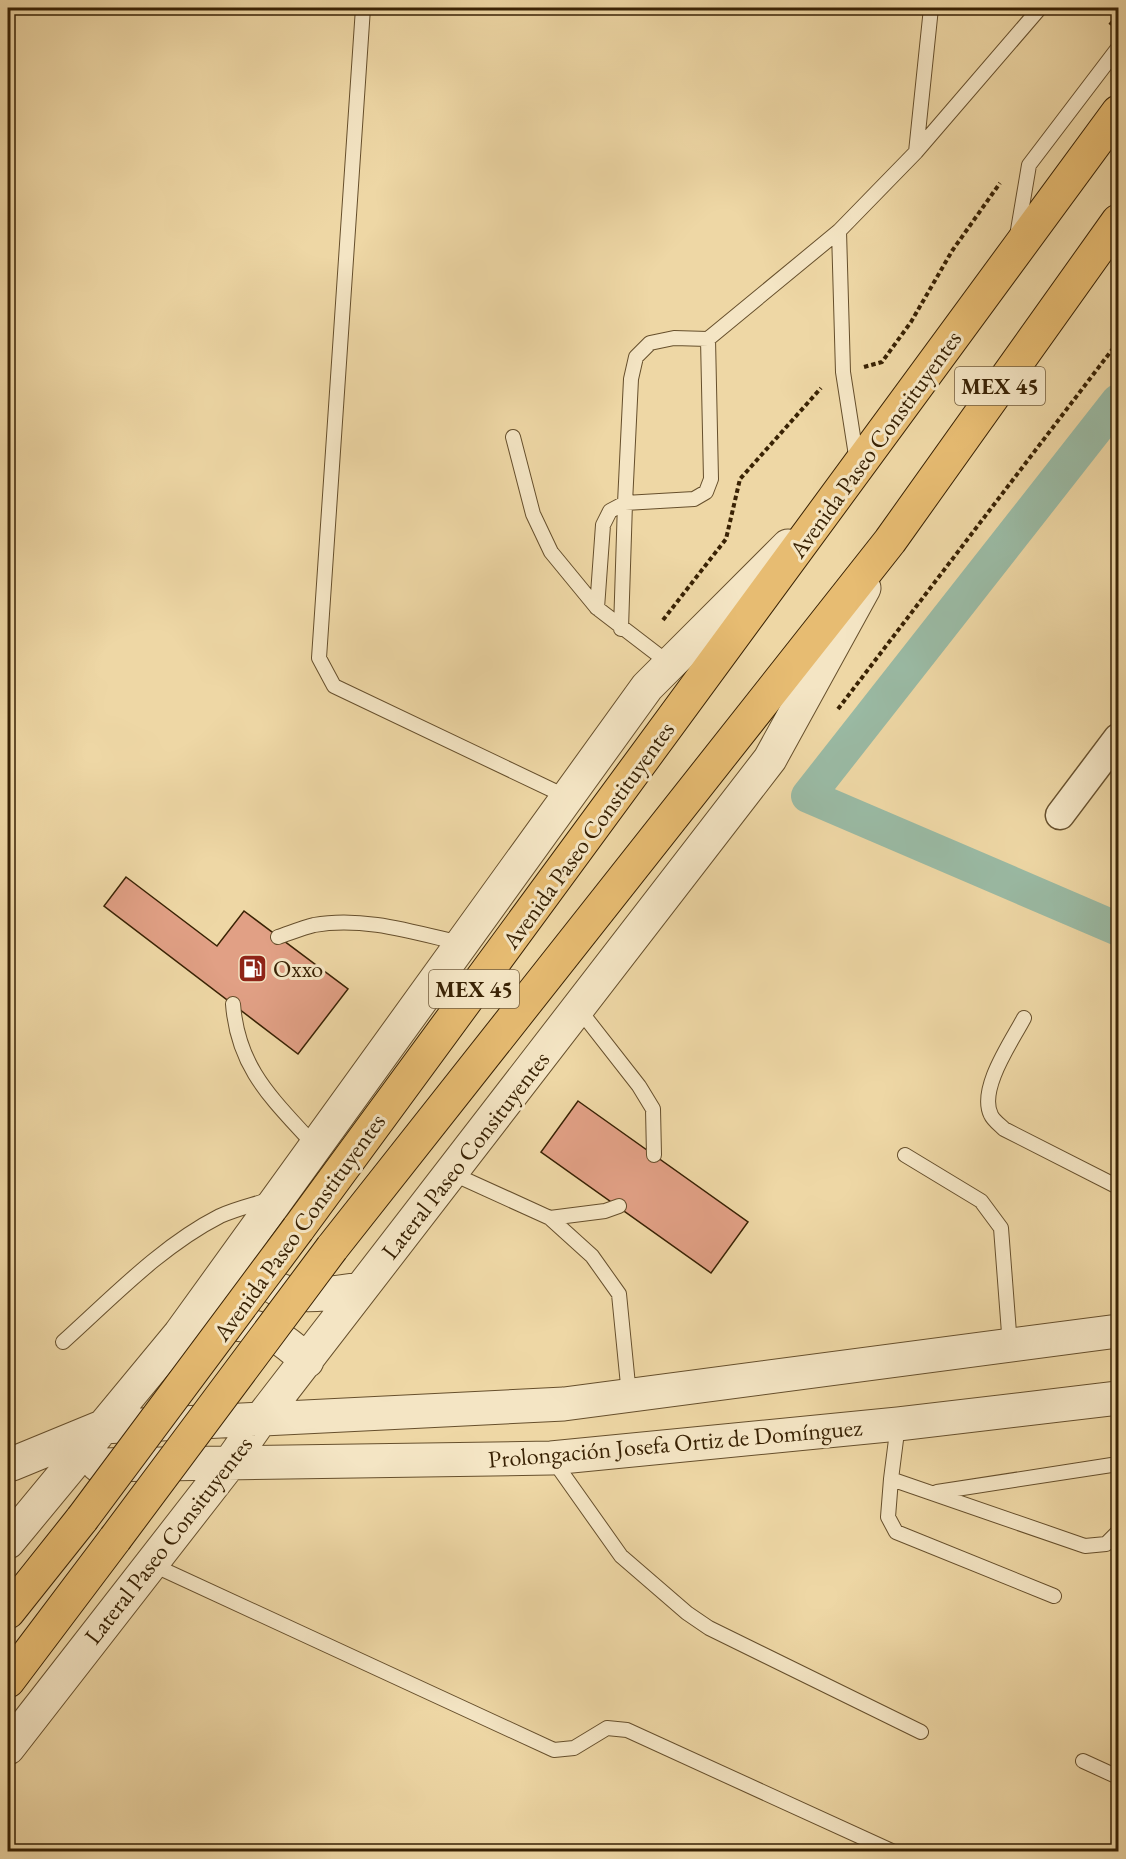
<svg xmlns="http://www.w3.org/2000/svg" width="1126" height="1859" viewBox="0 0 1126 1859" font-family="'EB Garamond',serif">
<rect width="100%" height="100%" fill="#eed7a5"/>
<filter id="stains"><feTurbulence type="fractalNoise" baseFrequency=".00333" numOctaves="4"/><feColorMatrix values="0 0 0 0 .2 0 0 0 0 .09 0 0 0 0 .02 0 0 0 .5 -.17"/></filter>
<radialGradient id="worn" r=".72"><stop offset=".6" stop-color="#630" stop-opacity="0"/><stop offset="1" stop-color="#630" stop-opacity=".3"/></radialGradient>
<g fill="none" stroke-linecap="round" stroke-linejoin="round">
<path stroke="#9abaa4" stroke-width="34" d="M1118 401 808 796 1118 929"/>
</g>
<path fill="#e1a085" stroke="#392204" stroke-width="1.5" d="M126 877 217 946 244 911 348 989 298 1054 104 906Z
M578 1101 748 1222 711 1273 541 1152Z"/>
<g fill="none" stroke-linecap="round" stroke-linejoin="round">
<defs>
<path id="service" d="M363 8 319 658 334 686 567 797
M931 8 916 152 1040 8
M839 231 843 372 857 462
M1017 236 1029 165 1118 48
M513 437 533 514 551 552 597 608
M621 629 625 503 694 499 706 492 711 479 708 339
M670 664 597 608 603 525 610 511 625 503 631 379 636 357 650 343 674 338 708 339 839 231 916 152
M278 937C290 933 302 928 314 925 362 916 413 932 460 943
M233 1004C238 1070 274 1100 315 1146
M578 1008 639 1086 653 1109 654 1155
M1024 1018C1012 1041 978 1089 991 1115 993 1120 1000 1125 1004 1129L1118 1187
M905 1155 981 1201 1001 1228 1010 1346
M451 1173 550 1218 592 1256 619 1294 629 1395
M550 1218 605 1211 619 1206
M63 1342C112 1298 161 1246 220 1216 235 1209 253 1205 268 1200
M898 1424 891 1479 1085 1546 1106 1544 1118 1532
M553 1460 621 1556 687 1613 709 1628 921 1732
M891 1479 888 1517 896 1532 1054 1596
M937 1492 1118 1464
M151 1564 554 1750 574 1748 607 1728 627 1730 894 1852
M1083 1761 1118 1777"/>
<path id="minor" d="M1060 815 1118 738"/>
<path id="tertiary" d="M254 1252C256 1261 257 1271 263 1278 284 1304 333 1293 361 1289
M203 1328C248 1317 275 1330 307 1361
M12 1464 102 1427 564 1404 1118 1331
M98 1465 551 1458 898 1424 1118 1398
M8 1542 180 1334 647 687 788 546
M8 1748 229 1464 260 1420 770 759 864 588"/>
<path id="trunk" d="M298 1229 1118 112
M332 1248 890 541 1118 221
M8 1612 82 1519
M8 1681 115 1539"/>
</defs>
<use href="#service" stroke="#664f2c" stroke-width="16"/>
<use href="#minor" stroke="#664f2c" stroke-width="31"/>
<use href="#tertiary" stroke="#664f2c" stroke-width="35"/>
<use href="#trunk" stroke="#392204" stroke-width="35"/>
<path stroke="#392204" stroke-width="4" stroke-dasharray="4.5 3" stroke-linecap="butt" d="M1110 25 1118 15
M864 367 882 362 911 322 952 251 1000 183
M663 620 726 539 740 479 821 388
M838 709 1118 342"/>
<use href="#service" stroke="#f4e5c4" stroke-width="14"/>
<use href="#minor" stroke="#f4e5c4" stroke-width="28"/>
<use href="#tertiary" stroke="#f4e5c4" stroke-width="33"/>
<use href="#trunk" stroke="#e7bc72" stroke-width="33"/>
<defs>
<path id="trunk-bridge" d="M82 1519 298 1229
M115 1539 332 1248"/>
</defs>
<use href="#trunk-bridge" stroke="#392204" stroke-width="35" stroke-linecap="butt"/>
<use href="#trunk-bridge" stroke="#e7bc72" stroke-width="33"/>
</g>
<defs>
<symbol id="fuel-square" viewBox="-11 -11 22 22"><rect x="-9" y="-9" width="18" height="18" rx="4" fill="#8f2418" stroke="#f4e5c4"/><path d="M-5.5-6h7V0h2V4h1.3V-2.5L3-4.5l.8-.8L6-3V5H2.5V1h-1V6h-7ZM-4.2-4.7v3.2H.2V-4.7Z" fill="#fff"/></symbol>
</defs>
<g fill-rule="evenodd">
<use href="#fuel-square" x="236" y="952" width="33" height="33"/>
</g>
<g text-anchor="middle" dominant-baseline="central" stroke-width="6" stroke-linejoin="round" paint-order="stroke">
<g fill="#f4e5c4" stroke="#715c3e" stroke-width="1.5">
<rect x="955" y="367" width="90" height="38" rx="4.5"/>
<rect x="429" y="970" width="90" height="38" rx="4.5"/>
</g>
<g font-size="22" font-weight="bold" fill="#392204">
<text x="1000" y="386">MEX 45</text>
<text x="474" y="989">MEX 45</text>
</g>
<g font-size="24" fill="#392204" stroke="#f4e5c4">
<text transform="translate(875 444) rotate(-54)">Avenida Paseo Constituyentes</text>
<text transform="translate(588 835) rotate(-54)">Avenida Paseo Constituyentes</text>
<text transform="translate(465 1155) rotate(-52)">Lateral Paseo Consituyentes</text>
<text transform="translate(299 1227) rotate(-54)">Avenida Paseo Constituyentes</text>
<text transform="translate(675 1443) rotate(-5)">Prolongación Josefa Ortiz de Domínguez</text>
<text transform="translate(168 1540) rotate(-52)">Lateral Paseo Consituyentes</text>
</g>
<g font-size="24" fill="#392204" stroke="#f4e5c4" text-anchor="start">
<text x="273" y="968">Oxxo</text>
</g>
</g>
<rect width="1126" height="1859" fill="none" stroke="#eed7a5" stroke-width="30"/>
<rect x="9" y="9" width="1108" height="1841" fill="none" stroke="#392204" stroke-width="3"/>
<rect x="15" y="15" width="1096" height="1829" fill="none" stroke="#392204" stroke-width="1.5"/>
<rect width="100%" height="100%" filter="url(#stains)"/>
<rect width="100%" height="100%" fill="url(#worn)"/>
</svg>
